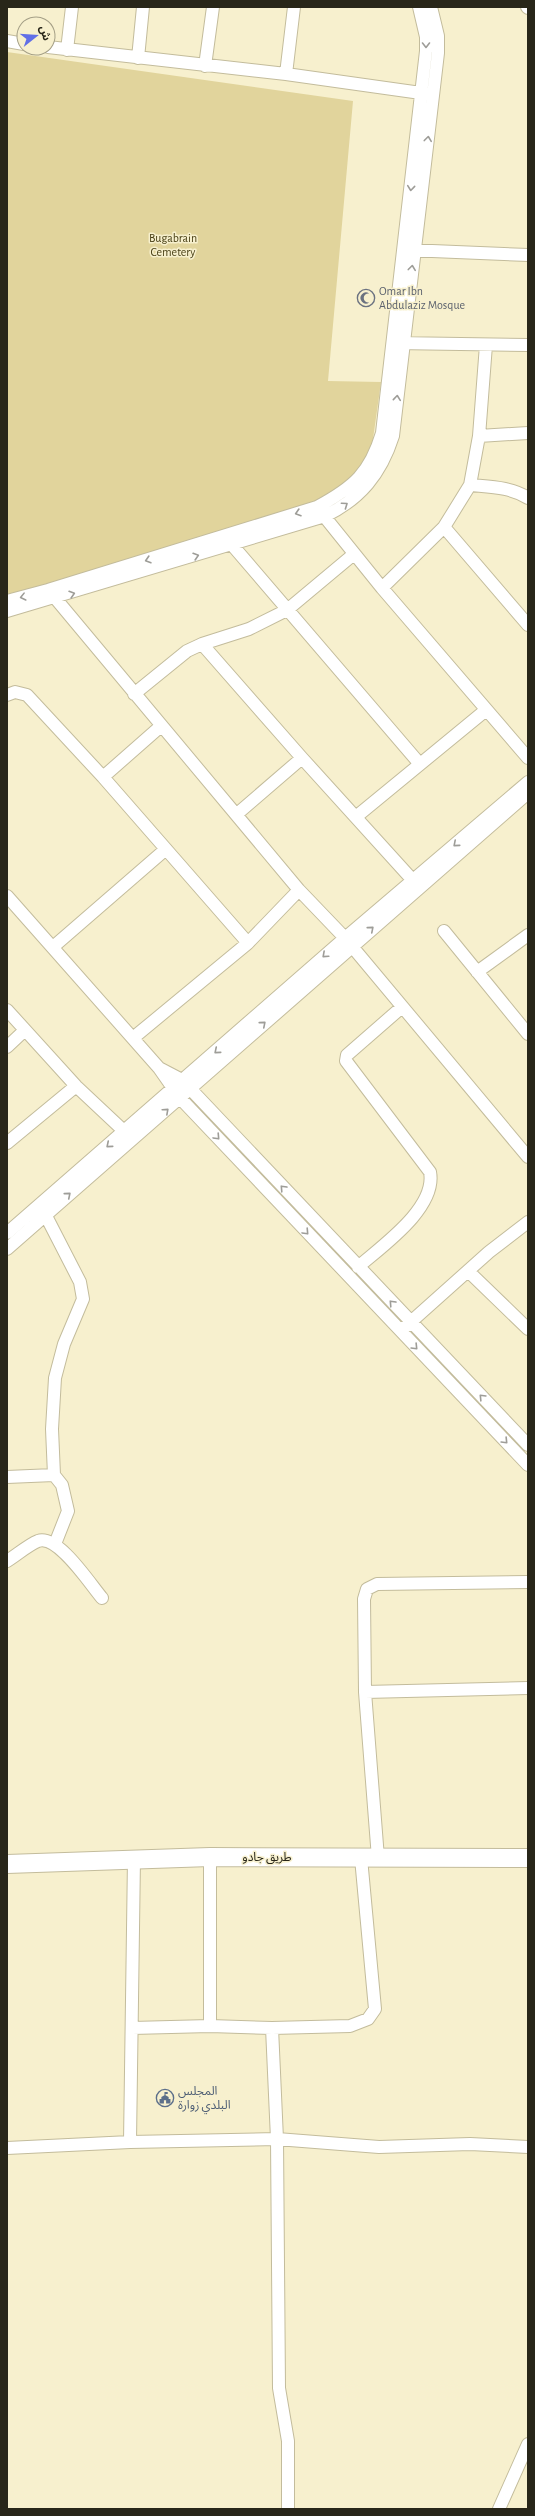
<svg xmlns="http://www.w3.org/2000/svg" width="535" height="2516" viewBox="0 0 535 2516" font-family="'Alegreya Sans','Noto Sans Arabic',sans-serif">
<rect width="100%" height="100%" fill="#f7f0ce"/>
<path fill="#e1d49c" d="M7 52 353 101 328 381 381 382 371 453 359 472 324 503 7 598Z"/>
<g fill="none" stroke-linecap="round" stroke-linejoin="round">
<defs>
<path id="minor" d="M527 7 528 8
M7 41 24 44
M48 47 286 74 428 94
M67 50 72 7
M138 58 143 7
M205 66 213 7
M286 74 294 7
M408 250 528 255
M395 343 528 345
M479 436 528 433
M470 485C490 487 511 487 528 498
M320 511 382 588 528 758
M444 527 528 625
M227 539 419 763
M382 588 444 527 470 485 479 436 486 345
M51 593 299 890 345 938 528 1157
M7 601 48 590 317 507C354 487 370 473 382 433L426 51V37L419 7
M7 611 325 516C360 499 381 474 393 436L438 53V36L431 7
M202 644 302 758 418 886
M134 694 187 651 202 644 249 629 287 610 354 554
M7 695 15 692 27 695 103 777 248 943
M103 777 161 726
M237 814 302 758
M357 816 486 710
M7 896 159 1068 180 1098 528 1465
M444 931 528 1034
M53 947 166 849
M477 972 528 935
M7 1010 76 1086 125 1132
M133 1038 248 943 299 890
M7 1047 25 1030
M159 1068 182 1080 528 1445
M7 1143 76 1086
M45 1214 80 1282 83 1299 64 1344 55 1378 52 1429 54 1475 62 1485 68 1511 55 1544
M7 1233 345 938 528 782
M7 1249 528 793
M358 1267C382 1246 437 1208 430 1172L346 1061 347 1055 402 1007
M468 1271 528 1329
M404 1328 489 1252 528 1222
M7 1477 54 1475
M7 1561C17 1555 28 1545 38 1541 58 1534 90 1584 102 1598
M365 1692 528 1688
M210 1857V2026L272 2028 277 2139 279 2388 288 2441V2509
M378 1858 365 1692 364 1599 367 1589 377 1584 528 1582
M132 2028 210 2026
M272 2028 350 2026 368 2019 375 2009 361 1858
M130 2142 277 2139 379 2147 470 2144 528 2147
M7 2148 130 2142 134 1858
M499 2509 528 2444"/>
<path id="highway" d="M7 1864 210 1857 528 1858"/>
</defs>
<use href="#minor" stroke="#c3bc9c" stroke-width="14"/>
<use href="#highway" stroke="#c3bc9c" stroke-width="20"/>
<use href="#minor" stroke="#fff" stroke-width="12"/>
<use href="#highway" stroke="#fff" stroke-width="18"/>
</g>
<defs><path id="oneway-chevron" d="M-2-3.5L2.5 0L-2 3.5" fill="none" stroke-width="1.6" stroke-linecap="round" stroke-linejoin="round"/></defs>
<g stroke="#9e9d98">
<use href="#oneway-chevron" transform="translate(426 45) rotate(90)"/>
<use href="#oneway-chevron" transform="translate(428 139) rotate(-83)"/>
<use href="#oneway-chevron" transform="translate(411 188) rotate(96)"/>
<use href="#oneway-chevron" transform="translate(412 268) rotate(-83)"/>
<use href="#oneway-chevron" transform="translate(397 398) rotate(-84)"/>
<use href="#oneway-chevron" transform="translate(345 505) rotate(-35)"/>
<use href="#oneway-chevron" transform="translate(298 513) rotate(163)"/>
<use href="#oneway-chevron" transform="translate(196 556) rotate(-17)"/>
<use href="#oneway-chevron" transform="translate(148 560) rotate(163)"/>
<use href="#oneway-chevron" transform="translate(72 594) rotate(-17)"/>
<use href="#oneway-chevron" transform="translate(23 597) rotate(166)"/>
<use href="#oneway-chevron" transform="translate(456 844) rotate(139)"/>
<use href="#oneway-chevron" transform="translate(371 929) rotate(-41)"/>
<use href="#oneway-chevron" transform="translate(325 955) rotate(138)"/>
<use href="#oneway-chevron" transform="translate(263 1024) rotate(-41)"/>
<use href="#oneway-chevron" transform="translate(217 1051) rotate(140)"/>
<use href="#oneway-chevron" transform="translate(166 1111) rotate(-42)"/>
<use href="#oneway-chevron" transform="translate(217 1137) rotate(47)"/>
<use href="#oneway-chevron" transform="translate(109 1145) rotate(140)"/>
<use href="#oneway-chevron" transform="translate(283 1188) rotate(-133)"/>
<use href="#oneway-chevron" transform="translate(68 1195) rotate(-40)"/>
<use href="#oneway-chevron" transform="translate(306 1232) rotate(47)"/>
<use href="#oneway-chevron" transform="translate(392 1303) rotate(-133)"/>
<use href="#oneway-chevron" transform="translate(415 1347) rotate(46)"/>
<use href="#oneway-chevron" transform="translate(482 1397) rotate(-134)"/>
<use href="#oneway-chevron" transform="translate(505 1441) rotate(46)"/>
</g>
<defs>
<symbol id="mosque-ring" viewBox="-11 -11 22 22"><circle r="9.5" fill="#f7f0ce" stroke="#6b7280" stroke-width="1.5"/><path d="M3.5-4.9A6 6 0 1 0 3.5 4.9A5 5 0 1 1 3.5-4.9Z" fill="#6b7280"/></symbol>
<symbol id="civic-ring" viewBox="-11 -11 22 22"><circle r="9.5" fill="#f7f0ce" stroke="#5c6f8a" stroke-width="1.5"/><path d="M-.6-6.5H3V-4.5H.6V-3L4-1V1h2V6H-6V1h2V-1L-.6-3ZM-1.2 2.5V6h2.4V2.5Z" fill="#5c6f8a"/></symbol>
</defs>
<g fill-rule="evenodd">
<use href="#mosque-ring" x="356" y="288" width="20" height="20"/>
<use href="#civic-ring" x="155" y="2088" width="20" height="20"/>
</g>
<g text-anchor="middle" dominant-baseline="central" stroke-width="3" stroke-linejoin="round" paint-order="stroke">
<g font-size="12" fill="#494016" stroke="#f7f0ce">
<text x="173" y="238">Bugabrain<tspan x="173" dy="14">Cemetery</tspan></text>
</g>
<g font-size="12" fill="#5b616d" stroke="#f7f0ce" text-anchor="start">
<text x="379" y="291">Omar Ibn<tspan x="379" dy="14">Abdulaziz Mosque</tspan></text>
</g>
<g font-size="12" fill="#282619" stroke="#f7f0ce">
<text x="267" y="1857">طريق جادو</text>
</g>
<g font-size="12" fill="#4e5e75" stroke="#f7f0ce" text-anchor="start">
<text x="178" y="2091">المجلس<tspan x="178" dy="14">البلدي زوارة</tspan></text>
</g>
</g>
<rect width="535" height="2516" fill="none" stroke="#282619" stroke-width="16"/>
<g transform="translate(36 36) rotate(73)"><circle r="19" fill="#f7f0ce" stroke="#a49f86"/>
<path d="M0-3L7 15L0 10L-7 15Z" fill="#616fe7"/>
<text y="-6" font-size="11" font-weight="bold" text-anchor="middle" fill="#282619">ش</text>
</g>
</svg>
